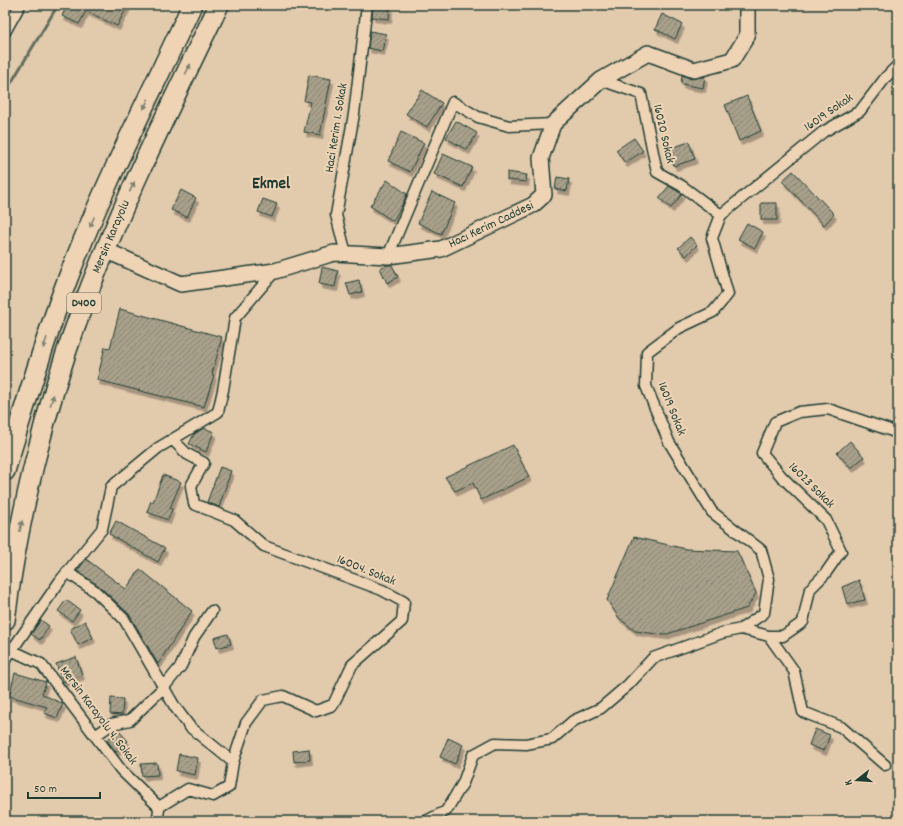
<svg xmlns="http://www.w3.org/2000/svg" width="903" height="826" font-family="Dekko,sans-serif">
	<style>
		.lines { fill: none; stroke-linecap: round; stroke-linejoin: round }
		.stream { stroke: #636e5d; stroke-width: 3 }
		.building { fill: url(#building-hatch); stroke: #1f3d34; filter: url(#shadow) }
		.street-casing { stroke: #1f3d34; stroke-width: 13 }
		.secondary-casing { stroke: #1f3d34; stroke-width: 18 }
		.highway-casing { stroke: #1f3d34; stroke-width: 22 }
		.street { stroke: #eed3b5; stroke-width: 10 }
		.secondary { stroke: #eed3b5; stroke-width: 15 }
		.highway { stroke: #eed3b5; stroke-width: 19 }
		.oneway { fill: #7c806e }
		.labels { text-anchor: middle; dominant-baseline: central; stroke-width: 4; stroke-linejoin: round; paint-order: stroke }
		.shield { fill: #eed3b5; stroke: #5d6a5b; stroke-width: 1 }
		.shield-label { font-size: 12px; font-weight: bold; fill: #1f3d34 }
		.street-label { font-size: 13px; fill: #1f3d34; stroke: #eed3b5 }
		.district-label { font-size: 17px; font-weight: bold; fill: #1f3d34; stroke: #eed3b5 }
	</style>
	<defs>
		<pattern id="building-hatch" width="6" height="6" patternUnits="userSpaceOnUse"><rect width="6" height="6" fill="#a8a08a"/><path d="M-1 1l2-2M0 6l6-6M5 7l2-2" fill="none" stroke="#888472"/></pattern>
		<filter id="shadow"><feDropShadow dx="2.5" dy="4.5" stdDeviation="0" flood-color="#0004"/></filter>
	</defs>
	<rect width="100%" height="100%" fill="#e2caad"/>
	<filter id="ink" filterUnits="userSpaceOnUse"><feTurbulence type="fractalNoise" baseFrequency=".025" numOctaves="2"/><feDisplacementMap in="SourceGraphic" scale="8" xChannelSelector="R" yChannelSelector="G"/><feConvolveMatrix kernelMatrix="1 2 1 2 8 2 1 2 1" color-interpolation-filters="sRGB"/></filter>
	<g filter="url(#ink)">
		<g class="lines">
			<path class="stream" d="M5,93l53,-88"/>
		</g>
		<path class="building" d="M67,5h61l-11,21 -31,-15 -7,13 -17,-8z
			M373,5l17,1 -1,13 -17,-2z
			M662,14l20,10 -7,15 -20,-10z
			M370,31l16,3 -4,17 -14,-3z
			M309,75l22,4 -11,56 -16,-3 7,-30 -7,-1z
			M682,75l9,4 14,-3 -2,12 -22,-4z
			M422,90l20,13 -15,24 -21,-13z
			M747,96l14,35 -22,10 -14,-36z
			M456,121l21,12 -10,17 -21,-12z
			M401,132l23,11 -14,29 -22,-11z
			M634,138l9,13 -18,12 -9,-13z
			M689,142l6,17 -21,7 -6,-17z
			M443,154l29,13 -9,20 -29,-13z
			M793,171l41,43 -10,11 -42,-44z
			M507,172l20,3 -1,7 -19,-2z
			M557,177l12,2 -2,12 -12,-2z
			M387,180l20,14 -6,13 -8,14 -23,-15z
			M669,186l13,8 -11,14 -12,-10z
			M181,190l15,8 -9,19 -16,-7z
			M432,192l23,11 -14,31 -23,-11z
			M263,199l14,5 -5,13 -14,-5z
			M761,203h16v17h-16z
			M747,223l16,9 -8,16 -17,-9z
			M690,237l7,8 -11,11 -8,-8z
			M387,265h5l6,12 -11,6 -7,-15z
			M322,267l16,4 -3,16 -16,-3z
			M359,280l3,12 -12,3 -4,-12z
			M120,309l102,28 -10,37 2,1 -10,32 -107,-27 8,-33 5,1z
			M204,428l10,4 -8,20 -17,-8 5,-10z
			M850,441l14,16 -13,11 -14,-15z
			M513,445l16,32 -48,23 -8,-17 -18,8 -10,-14z
			M220,467l11,4 -12,36 -12,-5z
			M163,475l18,7 -11,26 2,1 -4,11 -21,-8 4,-11 2,1z
			M116,521l49,27 -7,14 -49,-28z
			M634,537l52,12 51,2 19,42 -9,15 -83,27 -29,-4 -16,-13 -12,-18z
			M86,559l40,30 14,-20 52,42 -34,53 -29,-50 -30,-28 -22,-15z
			M859,580l6,20 -18,4 -5,-17z
			M66,600l14,10 -8,11 -14,-10z
			M41,620l8,6 -9,14 -9,-6z
			M85,621l8,17 -15,7 -8,-16z
			M228,634l3,10 -14,4 -3,-10z
			M76,657l6,18 -19,7 -7,-18z
			M15,673l31,9 -4,12 21,10 -6,14 -13,-5 3,-6 -38,-11z
			M111,698l12,1 -1,16 -12,-1z
			M815,729l15,6 -6,16 -15,-6z
			M118,730l10,11 -12,11 -9,-12z
			M448,738l15,7 -8,19 -15,-7z
			M309,749l1,11 -16,2 -1,-11z
			M179,754l19,4 -3,17 -19,-4z
			M157,763l1,12 -16,1 -1,-12z"/>
		<g class="lines">
			<g class="street-casing">
				<path id="street" d="M5,32l15,-27
					M601,80l40,14 16,78 25,14 39,29
					M346,254l-10,-39 18,-101 13,-109
					M388,256l65,-154 25,15 31,9 44,-2
					M67,572l28,19 29,28 51,88 15,20 43,35
					M741,629l28,7h14l20,-14 7,-33 15,-15 16,-23 -15,-31 -44,-43 -20,-24 13,-31 24,-10 29,-3 70,24
					M769,636l25,35 9,41 38,15 44,38
					M11,650l30,14 80,106 38,37
					M5,660l55,-79 42,-52 9,-42 47,-39 60,-36 5,-22 12,-72 40,-47
					M95,736l17,-12 18,-4 34,-33 17,-21 13,-29 18,-26
					M158,821l1,-14 29,-18 25,7 16,-9 4,-25 13,-39 17,-23 20,-4 33,15 17,-6 19,-40 50,-44 2,-19 -22,-12 -118,-44 -30,-26 -40,-16 -3,-18 13,-23 -17,-9 -14,-14
					M426,821l20,-10 17,-28 10,-28 22,-12 31,1 26,-5 21,-18 28,-13 27,-23 25,-27 69,-25 19,-4 23,-16 5,-34 -8,-29 -49,-38 -43,-70 -23,-56 1,-34 32,-24 34,-16 15,-18 -16,-56 9,-23 102,-83 37,-21 26,-34 12,-12"/>
			</g>
			<g class="secondary-casing">
				<g id="secondary">
					<path id="s1" d="M105,250l76,34 94,-13 59,-18 54,3 53,-7 92,-44 11,-10 -3,-37 12,-34 48,-44 47,-27 46,17 38,-10 15,-24v-31"/>
				</g>
			</g>
			<g class="highway-casing">
				<g id="highway">
					<path d="M5,471c19,-62 37,-124 60,-185 36,-96 84,-188 127,-281"/>
					<path id="s2" d="M5,620c13,-101 40,-214 76,-309 40,-105 89,-205 138,-306"/>
				</g>
			</g>
			<use href="#street" class="street"/>
			<use href="#secondary" class="secondary"/>
			<use href="#highway" class="highway"/>
		</g>
		<defs><path id="oneway-solid" d="M-6-.8H1V-3.2L6.5 0L1 3.2V.8H-6Z"/></defs>
		<g class="oneway">
			<use href="#oneway-solid" transform="translate(188 69) rotate(-64)"/>
			<use href="#oneway-solid" transform="translate(146 104) rotate(115)"/>
			<use href="#oneway-solid" transform="translate(132 187) rotate(-65)"/>
			<use href="#oneway-solid" transform="translate(92 222) rotate(112)"/>
			<use href="#oneway-solid" transform="translate(45 343) rotate(109)"/>
			<use href="#oneway-solid" transform="translate(52 400) rotate(-73)"/>
			<use href="#oneway-solid" transform="translate(21 526) rotate(-78)"/>
		</g>
	</g>
	<g class="labels">
		<rect class="shield" x="67" y="293" width="34" height="20" rx="3"/>
		<g class="shield-label">
			<text x="84" y="303">D400</text>
		</g>
		<g class="street-label">
			<text transform="translate(829 113) rotate(-35)">16019 Sokak</text>
			<text transform="translate(337 128) rotate(-81)">Haci Kerim 1. Sokak</text>
			<text transform="translate(663 134) rotate(77)">16020 Sokak</text>
			<text stroke="none"><textPath href="#s1" startOffset="403">Hacı Kerim Caddesi</textPath></text>
			<text stroke="none"><textPath href="#s2" startOffset="399">Mersin Karayolu</textPath></text>
			<text transform="translate(671 409) rotate(68)">16019 Sokak</text>
			<text transform="translate(811 486) rotate(45)">16023 Sokak</text>
			<text transform="translate(366 571) rotate(22)">16004. Sokak</text>
			<text transform="translate(98 716) rotate(53)">Mersin Karayolu 4. Sokak</text>
		</g>
		<g class="district-label">
			<text x="271" y="185">Ekmel</text>
		</g>
	</g>
	<rect width="903" height="826" fill="none" stroke="#eed3b5" stroke-width="20"/>
	<rect x="10" y="10" width="883" height="806" fill="none" stroke="#1f3d34" stroke-width="1.5" filter="url(#ink)"/>
	<g transform="translate(857 780) rotate(253)" stroke="#eed3b5" stroke-width="3" paint-order="stroke">
	<path d="M0-3L7 15L0 10L-7 15Z" fill="#1f3d34"/>
	<text y="-6" font-size="11" font-weight="bold" text-anchor="middle" fill="#1f3d34">K</text>
	</g>
	<path d="M28 792v6h72v-6" fill="none" stroke="#1f3d34" stroke-width="2"/>
	<text x="34" y="792" font-size="12" fill="#1f3d34" stroke="#eed3b5" stroke-width="3" paint-order="stroke">50 m</text>
</svg>
